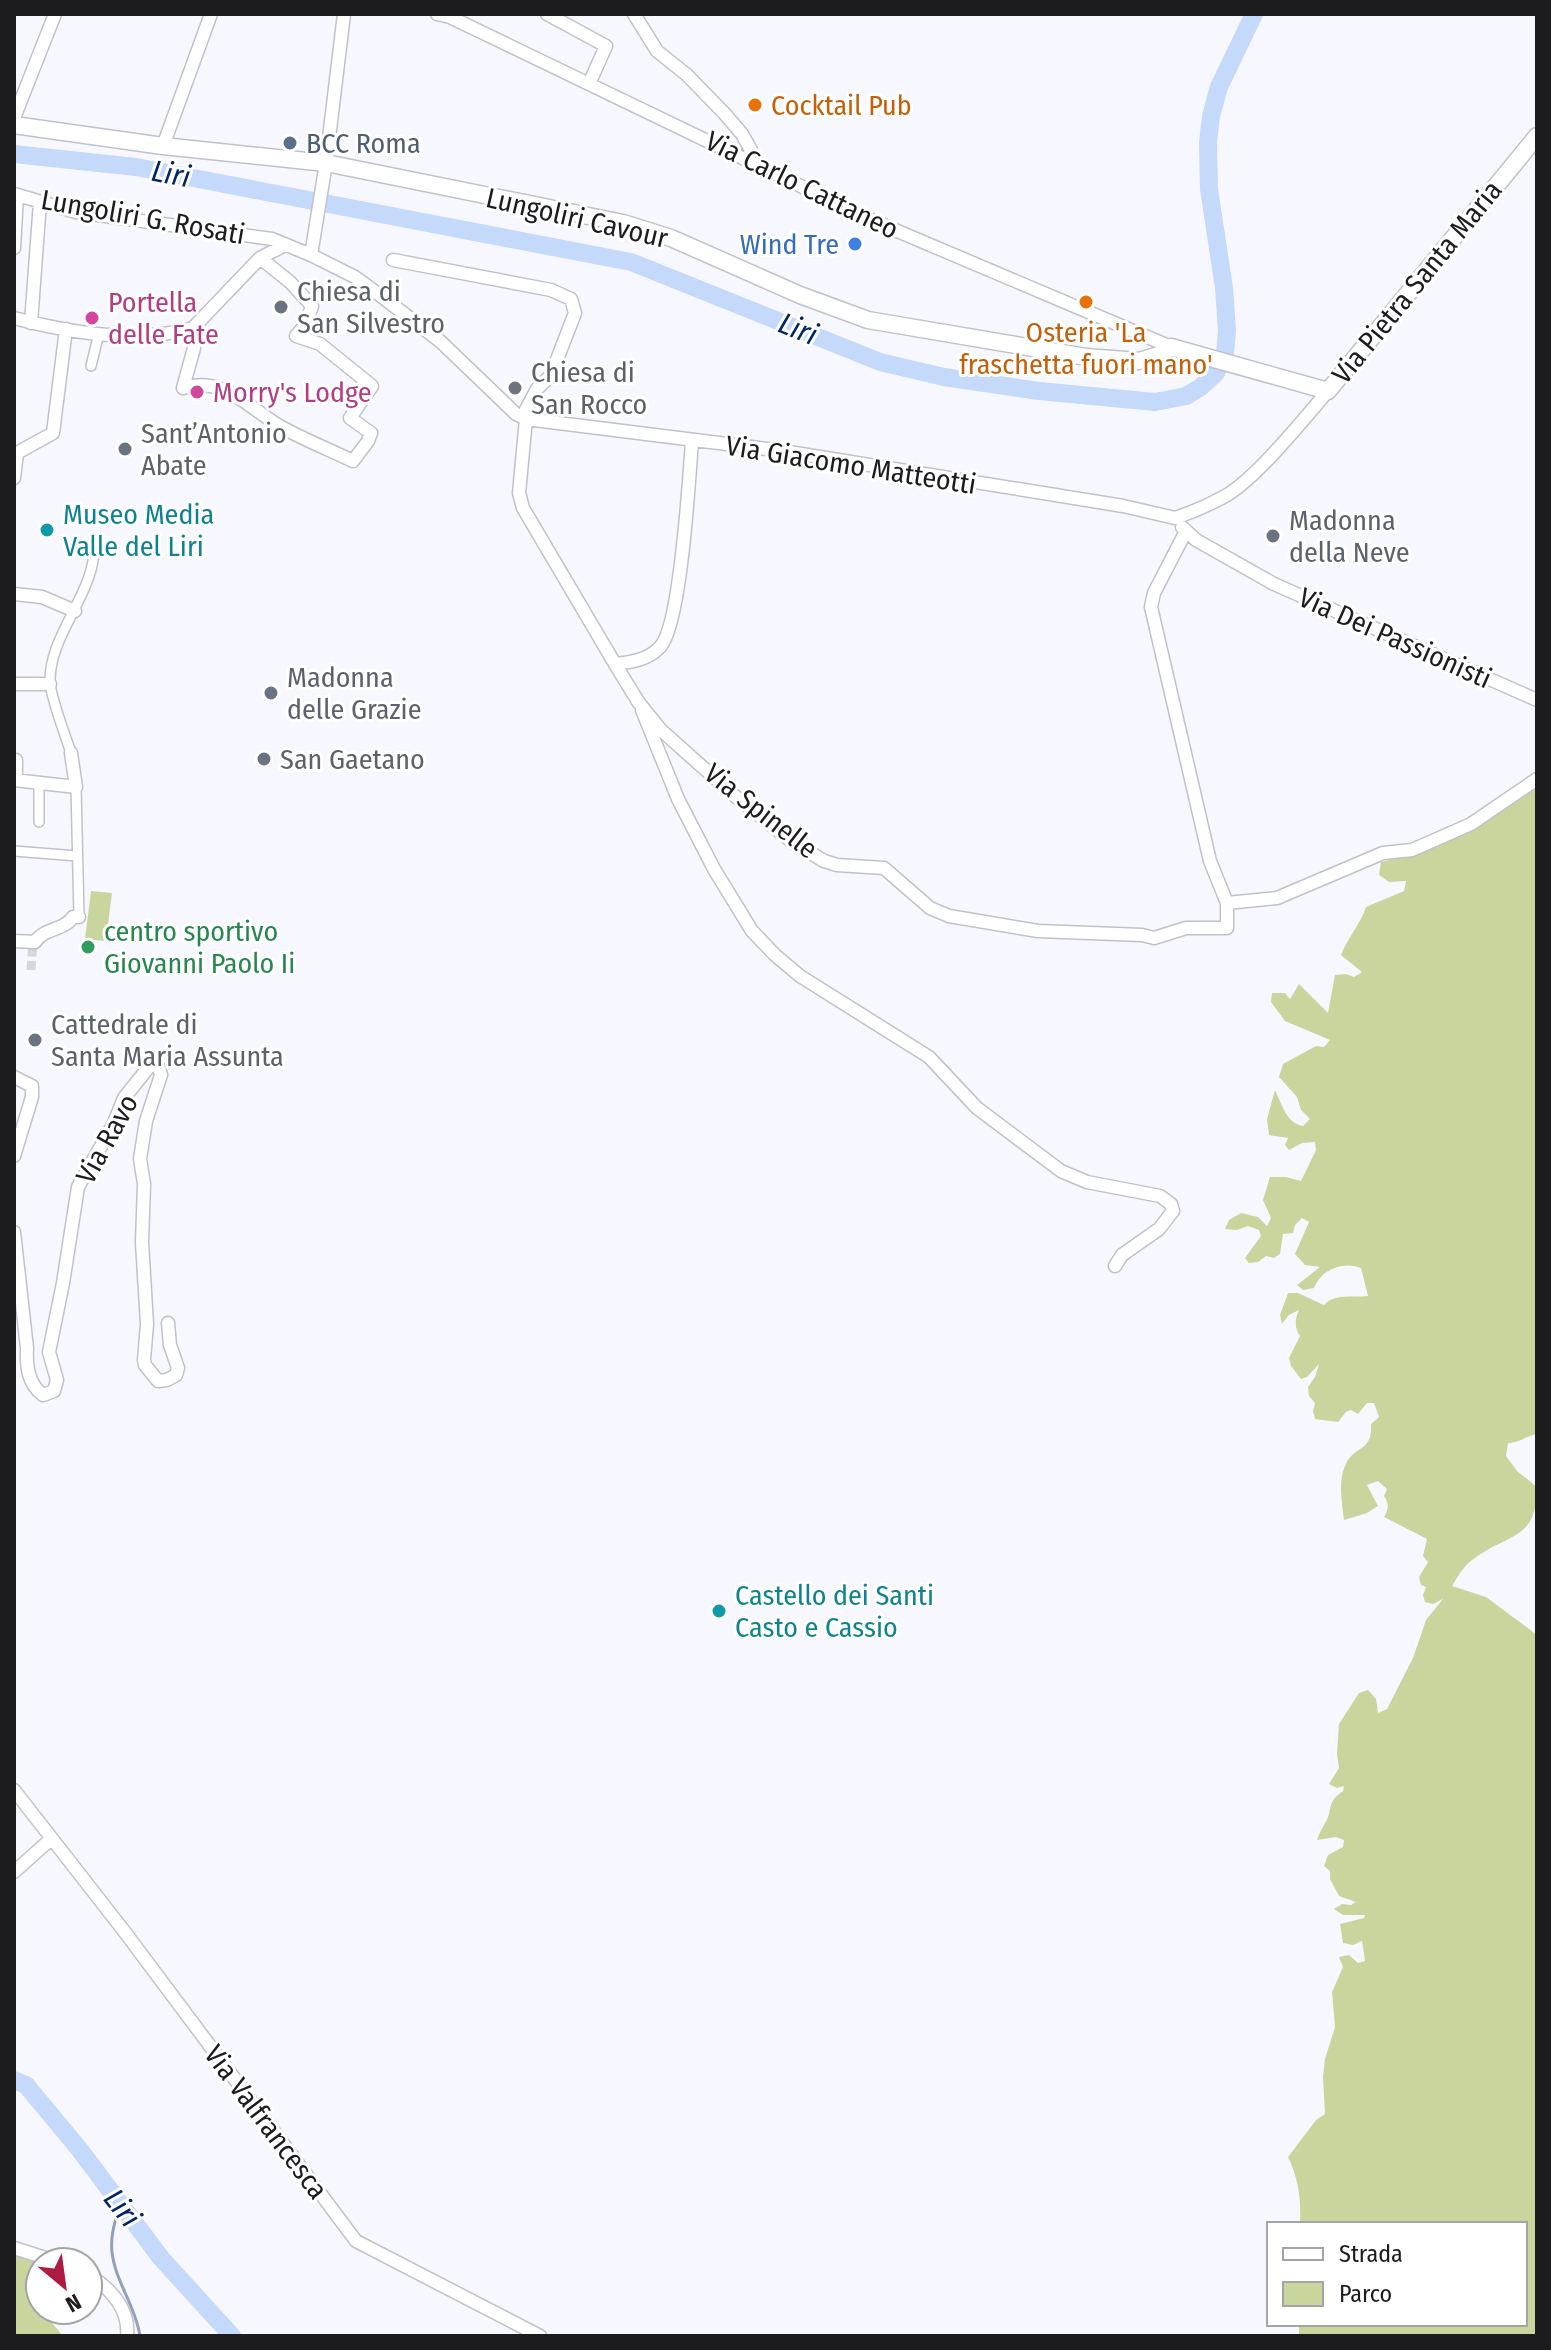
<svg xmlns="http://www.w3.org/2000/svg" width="1551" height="2350" font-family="'Fira Sans Condensed',sans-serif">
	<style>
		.green { fill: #c8d69e }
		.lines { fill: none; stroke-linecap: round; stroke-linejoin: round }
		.stream { stroke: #92a0b8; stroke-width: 3 }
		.river { stroke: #c5d9fa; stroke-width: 18 }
		.pedestrian-tunnel { stroke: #d6d7dd; stroke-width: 9; stroke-dasharray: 9 4.5; stroke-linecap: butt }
		.pedestrian-casing { stroke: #c1c1ca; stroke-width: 12 }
		.minor-casing { stroke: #c1c1ca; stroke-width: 15 }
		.tertiary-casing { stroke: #c1c1ca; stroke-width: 19 }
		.pedestrian { stroke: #fff; stroke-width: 9 }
		.minor { stroke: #fff; stroke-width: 12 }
		.tertiary { stroke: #fff; stroke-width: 16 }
		.food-dot { fill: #e8710a; stroke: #fff; stroke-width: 3 }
		.service-dot { fill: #5c6f8a; stroke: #fff; stroke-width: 3 }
		.shop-dot { fill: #3f7fe0; stroke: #fff; stroke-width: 3 }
		.worship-dot { fill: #6b7280; stroke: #fff; stroke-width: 3 }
		.hotel-dot { fill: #d1479c; stroke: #fff; stroke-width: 3 }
		.culture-dot { fill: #0f9aa8; stroke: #fff; stroke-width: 3 }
		.leisure-dot { fill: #2e9e5b; stroke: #fff; stroke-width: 3 }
		.labels { text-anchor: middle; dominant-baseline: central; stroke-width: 6; stroke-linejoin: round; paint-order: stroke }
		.food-label { font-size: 28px; fill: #c56008; stroke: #fff; text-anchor: start }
		.service-label { font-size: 28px; fill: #4e5e75; stroke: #fff; text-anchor: start }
		.street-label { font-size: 28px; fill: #1c1c1f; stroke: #fff }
		.shop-label { font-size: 28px; fill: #366cbe; stroke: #fff; text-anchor: end }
		.worship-label { font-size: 28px; fill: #5b616d; stroke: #fff; text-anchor: start }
		.hotel-label { font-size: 28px; fill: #b23c85; stroke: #fff; text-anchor: start }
		.culture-label { font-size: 28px; fill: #0d838f; stroke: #fff; text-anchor: start }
		.leisure-label { font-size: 28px; fill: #27864d; stroke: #fff; text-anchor: start }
		.water-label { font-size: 30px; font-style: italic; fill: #002567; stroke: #fff }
	</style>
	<rect width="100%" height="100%" fill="#f7f8ff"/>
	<path class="green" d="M1537,786v648c-11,2 -18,9 -29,9l-2,13 11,15 20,16c0,55 -29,45 -66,74 -8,6 -14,17 -19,25l34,11 51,38v701h-238v-12h226v-100h-225c1,-25 -1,-44 -12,-67l28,-37 9,-6 -2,-37 2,-18 10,-32 -3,-35 11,-25 -4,-10 10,-2 9,8 7,-2 -3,-20 -9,4 -10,-2 -3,-19 24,-6 1,-3h-22l-9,-6 8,-5 9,1 5,-3 -17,-6 -9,-17v-8l-6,-5 4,-11 15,-8 1,-7 -8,-3 -19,3c3,-10 10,-18 12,-26 3,-13 3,-15 14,-23l1,-5 -7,2 -8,-4 10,-16 -2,-14 2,-30 20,-31 9,-3 8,9 2,14 9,-4 26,-51 13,-38 17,-21 -10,5 -8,-2 -2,-7 3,-8 -5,-2 -2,-8 9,-15 -5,-6 4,-17 -43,-22c5,-9 5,-13 0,-21l3,-7 -9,-8 -11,4 11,21 -11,7 -23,7c-2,-17 -6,-38 1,-54 8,-21 28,-13 26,-42l8,-7 -5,-14h-7l-9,11 -7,-4 -5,2 -8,10 -23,-3 -2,-8 2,-8 -6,-7 -1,-9 7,-10 4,-13 -12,13 -6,2 -10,-13 -2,-8 11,-22c-6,-8 -5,-18 -1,-26l-10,5 -7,9 -2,-9 8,-22h10l26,12c11,-12 29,-7 44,-9l-7,-28c-19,-7 -39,1 -47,20l-11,2 -6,-5 23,-18 -15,-2 -10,-11 14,-32 -7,-4 -7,7 -2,8 -10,1 -3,20 -6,4 -8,-2 -8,6 -9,1 -4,-5 16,-22 -2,-6 -11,-4 -11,4 -12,-1 4,-9 12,-7 17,4 9,9 4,-8 -8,-18 7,-23h16l15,4 15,-31 -1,-8 -13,1 -13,7 -4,-5 3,-7 -19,-3 -2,-16 8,-29c7,14 11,33 28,36l7,-7 -9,-9 -4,-13 -18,-20 4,-13 33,-18 8,1 6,-7 -45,-19 -14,-19 1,-9h13l5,6 9,-15 29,29 7,-38 11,-1 8,3 8,-5 -21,-17c7,-18 19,-30 25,-48l38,-16 2,-10 -17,1 -10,-7 2,-13 25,-6z
		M91,891l21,2 -6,48 -21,-2z
		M14,2252l26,10v38l-4,4 27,32h-49z"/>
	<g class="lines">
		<path class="stream" d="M120,2202c-4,17 -10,33 -8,50 3,29 24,55 28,84"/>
		<path class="river" d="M14,154l122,13 495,95 249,100 64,15 95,14 116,11 31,-6 15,-9 15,-14 9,-20 2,-22 -3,-43 -15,-99 -1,-47 3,-26 8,-29 35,-73
			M14,2080l12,5 54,65 81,108 71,78"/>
		<path class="pedestrian-tunnel" d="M31,970l2,-28"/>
		<g class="pedestrian-casing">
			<path id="pedestrian" d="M91,366l8,-33
				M71,753c-6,-19 -20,-54 -21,-71 -1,-50 48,-90 44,-141
				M76,787l3,130
				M39,822v-39
				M14,851l63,5"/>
		</g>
		<g class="minor-casing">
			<path id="minor" d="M437,14l13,3 419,202 302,128
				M547,14l59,32 -17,38
				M634,14l23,37 30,24 37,38 18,21 9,16 -3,9
				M14,118l41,-104
				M163,146l48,-132
				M14,194l62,18 196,27 39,16 44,22 26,19 60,46 75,72 10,5 257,32 340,55 52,12
				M14,248l3,-53
				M311,255l15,-92 18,-149
				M393,260l158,30 20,9 4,14 -24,62 -14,14 -15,28
				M14,318c56,15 123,26 179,10l67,-70 25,-13
				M31,323l9,-121
				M193,328l1,20 -11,40c40,-12 64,18 95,37 24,14 50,24 75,36l15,-20 3,-8 -21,-15 22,-32 -52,-42 -24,-8 10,-12 6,-18 -22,-24 -30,-24
				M526,419l-7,74 4,15 92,156 24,39 22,27 75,67 55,44 33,20 13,4 47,3 46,40 19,8 89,15 104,4 12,3 32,-10h41v-25
				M14,478l3,-25 36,-20 13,-104
				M1175,518c18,-6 36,-14 52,-23 32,-20 75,-74 101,-104
				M1182,527l14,13 78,44 263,116
				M1186,531l-32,62 -3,14 59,254 17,42 50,-5 106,-45 29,-3 59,-26 66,-45
				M14,594l28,3 33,14
				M615,664c17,-2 33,-4 45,-17 21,-22 29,-168 32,-206
				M14,684h36
				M642,710l36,89 36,70 38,62 23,24 25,21 129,81 48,51 84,63 26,11 73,14 11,8 2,7 -14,18 -37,26 -7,11
				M14,780l62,7 -5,-34
				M16,780v-20
				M14,941l21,1c10,-15 29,-11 38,-25h6
				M14,1077l18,9v11l-18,59
				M14,1232l13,116c-1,18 1,36 16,47l11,-4 3,-11 -8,-28 14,-69 15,-96 35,-62 11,-27 28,-35 7,5 2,7 -15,46 -6,38 4,25 -2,58 5,82 -3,36 1,5 13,16 9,-1 9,-5 2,-7 -8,-23 -2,-22
				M14,1790l110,141 232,310 184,95
				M14,1872l37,-33
				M14,2248l44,14
				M88,2275c22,12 42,35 39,61"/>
		</g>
		<g class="tertiary-casing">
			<path id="tertiary" d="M14,125l149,21 163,17 297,60 48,15 129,57 68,25 218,37 53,4 20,-6 12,-8 157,44 209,-255"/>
		</g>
		<use href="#pedestrian" class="pedestrian"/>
		<use href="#minor" class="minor"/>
		<use href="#tertiary" class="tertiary"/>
	</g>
	<g class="food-dot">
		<circle cx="755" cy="105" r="8"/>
		<circle cx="1086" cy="302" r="8"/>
	</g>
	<circle class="service-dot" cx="290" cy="143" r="8"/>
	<circle class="shop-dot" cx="855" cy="244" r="8"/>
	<g class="worship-dot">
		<circle cx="281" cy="307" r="8"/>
		<circle cx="515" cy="388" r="8"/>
		<circle cx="125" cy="449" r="8"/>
		<circle cx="1273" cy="536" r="8"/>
		<circle cx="271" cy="693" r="8"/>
		<circle cx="264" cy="759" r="8"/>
		<circle cx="35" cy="1040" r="8"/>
	</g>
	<g class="hotel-dot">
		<circle cx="92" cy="318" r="8"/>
		<circle cx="197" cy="392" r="8"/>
	</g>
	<g class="culture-dot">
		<circle cx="47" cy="530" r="8"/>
		<circle cx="719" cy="1611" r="8"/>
	</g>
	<circle class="leisure-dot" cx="88" cy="947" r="8"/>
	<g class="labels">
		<g class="food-label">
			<text x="771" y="105">Cocktail Pub</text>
			<text x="1086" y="332" text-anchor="middle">Osteria 'La<tspan x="1086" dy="32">fraschetta fuori mano'</tspan></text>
		</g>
		<g class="service-label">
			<text x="306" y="143">BCC Roma</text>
		</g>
		<g class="street-label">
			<text transform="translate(802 185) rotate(26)">Via Carlo Cattaneo</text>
			<text transform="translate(143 217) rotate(10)">Lungoliri G. Rosati</text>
			<text transform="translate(577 218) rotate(13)">Lungoliri Cavour</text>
			<text transform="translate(1417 282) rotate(-51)">Via Pietra Santa Maria</text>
			<text transform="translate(851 465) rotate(9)">Via Giacomo Matteotti</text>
			<text transform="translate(1395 638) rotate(24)">Via Dei Passionisti</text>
			<text transform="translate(761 811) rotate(38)">Via Spinelle</text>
			<text transform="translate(107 1139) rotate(-61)">Via Ravo</text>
			<text transform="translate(266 2122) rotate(53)">Via Valfrancesca</text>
		</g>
		<g class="shop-label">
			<text x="839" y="244">Wind Tre</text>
		</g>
		<g class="worship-label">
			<text x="297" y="291">Chiesa di<tspan x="297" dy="32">San Silvestro</tspan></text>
			<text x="531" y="372">Chiesa di<tspan x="531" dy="32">San Rocco</tspan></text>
			<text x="141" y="433">Sant’Antonio<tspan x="141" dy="32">Abate</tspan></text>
			<text x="1289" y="520">Madonna<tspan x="1289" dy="32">della Neve</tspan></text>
			<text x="287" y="677">Madonna<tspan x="287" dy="32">delle Grazie</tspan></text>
			<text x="280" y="759">San Gaetano</text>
			<text x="51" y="1024">Cattedrale di<tspan x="51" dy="32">Santa Maria Assunta</tspan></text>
		</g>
		<g class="hotel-label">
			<text x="108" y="302">Portella<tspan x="108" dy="32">delle Fate</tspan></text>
			<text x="213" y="392">Morry's Lodge</text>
		</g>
		<g class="culture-label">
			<text x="63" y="514">Museo Media<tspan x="63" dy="32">Valle del Liri</tspan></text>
			<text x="735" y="1595">Castello dei Santi<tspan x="735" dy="32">Casto e Cassio</tspan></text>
		</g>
		<g class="leisure-label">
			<text x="104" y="931">centro sportivo<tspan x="104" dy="32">Giovanni Paolo Ii</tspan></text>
		</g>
		<g class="water-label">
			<text transform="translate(171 174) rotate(11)">Liri</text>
			<text transform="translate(798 329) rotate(22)">Liri</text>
			<text transform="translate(122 2208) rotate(52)">Liri</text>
		</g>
	</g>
	<rect width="1551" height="2350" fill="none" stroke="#1c1c1f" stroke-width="32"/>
	<rect x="1267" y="2222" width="260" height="104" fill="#ffffff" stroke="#a4a4a5" stroke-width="2"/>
	<rect x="1283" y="2248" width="40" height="12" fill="#ffffff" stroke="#a4a4a5" stroke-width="2"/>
	<text x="1339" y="2262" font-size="24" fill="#1c1c1f">Strada</text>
	<rect x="1283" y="2282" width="40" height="24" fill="#c8d69e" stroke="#a4a4a5" stroke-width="2"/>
	<text x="1339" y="2302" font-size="24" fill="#1c1c1f">Parco</text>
	<g transform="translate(64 2286) rotate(151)"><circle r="38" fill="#ffffff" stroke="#a4a4a5" stroke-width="2"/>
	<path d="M0-6L14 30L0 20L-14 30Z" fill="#ae1b41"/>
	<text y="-12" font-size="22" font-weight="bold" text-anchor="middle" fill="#1c1c1f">N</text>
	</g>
</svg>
